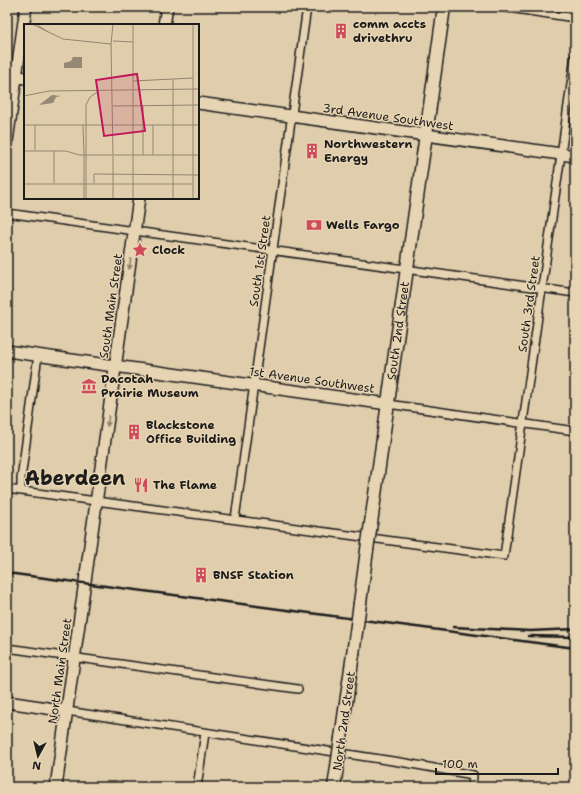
<svg xmlns="http://www.w3.org/2000/svg" width="582" height="794" font-family="'Shantell Sans',sans-serif">
	<style>
		.lines { fill: none; stroke-linecap: round; stroke-linejoin: round }
		.street-casing { stroke: #1c1c1c; stroke-width: 10 }
		.secondary-casing { stroke: #1c1c1c; stroke-width: 14 }
		.primary-casing { stroke: #1c1c1c; stroke-width: 15 }
		.street { stroke: #e7d4b2; stroke-width: 7 }
		.secondary { stroke: #e7d4b2; stroke-width: 11 }
		.primary { stroke: #e7d4b2; stroke-width: 12 }
		.rail { stroke: #1c1c1c; stroke-width: 2.5 }
		.primary-bridge-casing { stroke: #1c1c1c; stroke-width: 15; stroke-linecap: butt }
		.primary-bridge { stroke: #e7d4b2; stroke-width: 12 }
		.oneway { fill: #8c816e }
		.labels { text-anchor: middle; dominant-baseline: central; stroke-width: 3; stroke-linejoin: round; paint-order: stroke }
		.poi-label { font-size: 12px; font-weight: bold; fill: #1c1c1c; stroke: #e7d4b2; text-anchor: start }
		.street-label { font-size: 12px; fill: #1c1c1c; stroke: #e7d4b2 }
		.town-label { font-size: 20px; font-weight: bold; fill: #1c1c1c; stroke: #e7d4b2 }
		.inset-road { fill: none; stroke: #918672; stroke-width: 1 }
		.view { fill: #c2185b; fill-opacity: 0.15; stroke: #c2185b; stroke-width: 2 }
		.inset-edge { fill: none; stroke: #1c1c1c; stroke-width: 2 }
	</style>
	<rect width="100%" height="100%" fill="#dfcdac"/>
	<filter id="ink" filterUnits="userSpaceOnUse"><feTurbulence type="fractalNoise" baseFrequency=".025" numOctaves="2"/><feDisplacementMap in="SourceGraphic" scale="8" xChannelSelector="R" yChannelSelector="G"/><feConvolveMatrix kernelMatrix="1 2 1 2 8 2 1 2 1" color-interpolation-filters="sRGB"/></filter>
	<g filter="url(#ink)">
		<g class="lines">
			<g class="street-casing">
				<path id="street" d="M501,7l74,11
					M7,213l568,80
					M388,404l187,27
					M7,489l497,67 71,-500
					M21,491v-12l17,-124
					M235,519l72,-512
					M7,648l291,41
					M67,711l339,52 67,12 -1,12
					M197,787l8,-54"/>
			</g>
			<g class="secondary-casing">
				<path id="secondary" d="M164,25l3,-18
					M7,75l18,3
					M198,103l377,53
					M7,141l19,-134
					M7,351l381,53
					M7,702l60,9
					M56,787l83,-589"/>
			</g>
			<g class="primary-casing">
				<g id="primary">
					<path id="s1" d="M371,523l73,-516"/>
					<path d="M360,603l7,-53"/>
					<path d="M341,738l12,-84"/>
					<path d="M334,787l3,-20"/>
				</g>
			</g>
			<use href="#street" class="street"/>
			<use href="#secondary" class="secondary"/>
			<use href="#primary" class="primary"/>
			<path class="rail" d="M7,573l568,75
				M453,627l77,4 45,-2
				M528,636l47,1"/>
			<g class="primary-bridge-casing">
				<path id="primary-bridge" d="M367,550l4,-27
					M353,654l7,-51
					M337,767l4,-29"/>
			</g>
			<use href="#primary-bridge" class="primary-bridge"/>
		</g>
		<defs><path id="oneway-solid" d="M-6-.8H1V-3.2L6.5 0L1 3.2V.8H-6Z"/></defs>
		<g class="oneway">
			<use href="#oneway-solid" transform="translate(130 264) rotate(98)"/>
			<use href="#oneway-solid" transform="translate(108 421) rotate(98)"/>
		</g>
	</g>
	<defs>
		<g id="building-bare" transform="scale(1.2)"><path d="M-4-6H4V6H1V3H-1V6H-4ZM-2.5-4.3h1.7v1.8h-1.7ZM.8-4.3h1.7v1.8H.8ZM-2.5-1h1.7V.8h-1.7ZM.8-1h1.7V.8H.8Z" fill="#d1495b" stroke="#e7d4b2" stroke-width="2.5" paint-order="stroke"/></g>
		<g id="bank-bare" transform="scale(1.2)"><path d="M-6-4H6V4H-6ZM0-2.3a2.3 2.3 0 1 0 0 4.6a2.3 2.3 0 1 0 0-4.6Z" fill="#d1495b" stroke="#e7d4b2" stroke-width="2.5" paint-order="stroke"/></g>
		<g id="sight-bare" transform="scale(1.2)"><path d="M0-6L1.8-2.2L6-1.7L2.9 1.2L3.7 5.4L0 3.3L-3.7 5.4L-2.9 1.2L-6-1.7L-1.8-2.2Z" fill="#d1495b" stroke="#e7d4b2" stroke-width="2.5" paint-order="stroke"/></g>
		<g id="museum-bare" transform="scale(1.2)"><path d="M0-6L6-3V-2H-6V-3ZM-5-1h2V3h-2ZM-1-1h2V3h-2ZM3-1h2V3H3ZM-6 4H6V6H-6Z" fill="#d1495b" stroke="#e7d4b2" stroke-width="2.5" paint-order="stroke"/></g>
		<g id="restaurant-bare" transform="scale(1.2)"><path d="M-5-6h1v4h1v-4h1v4h1v-4h1v5L-1.5 .5V6h-2V.5L-5-1ZM5-6V6H3V1.5H1.5Q1.5-4 5-6Z" fill="#d1495b" stroke="#e7d4b2" stroke-width="2.5" paint-order="stroke"/></g>
	</defs>
	<g fill-rule="evenodd">
		<use href="#building-bare" x="341" y="31"/>
		<use href="#building-bare" x="312" y="151"/>
		<use href="#bank-bare" x="314" y="225"/>
		<use href="#sight-bare" x="140" y="250"/>
		<use href="#museum-bare" x="89" y="386"/>
		<use href="#building-bare" x="134" y="432"/>
		<use href="#restaurant-bare" x="141" y="485"/>
		<use href="#building-bare" x="201" y="575"/>
	</g>
	<g class="labels">
		<g class="poi-label">
			<text x="353" y="24">comm accts<tspan x="353" dy="14">drivethru</tspan></text>
			<text x="324" y="144">Northwestern<tspan x="324" dy="14">Energy</tspan></text>
			<text x="326" y="225">Wells Fargo</text>
			<text x="152" y="250">Clock</text>
			<text x="101" y="379">Dacotah<tspan x="101" dy="14">Prairie Museum</tspan></text>
			<text x="146" y="425">Blackstone<tspan x="146" dy="14">Office Building</tspan></text>
			<text x="153" y="485">The Flame</text>
			<text x="213" y="575">BNSF Station</text>
		</g>
		<g class="street-label">
			<text transform="translate(388 117) rotate(8)">3rd Avenue Southwest</text>
			<text transform="translate(260 261) rotate(-82)">South 1st Street</text>
			<text transform="translate(529 304) rotate(-82)">South 3rd Street</text>
			<text transform="translate(111 306) rotate(-82)">South Main Street</text>
			<text stroke="none"><textPath href="#s1" startOffset="194">South 2nd Street</textPath></text>
			<text transform="translate(312 380) rotate(8)">1st Avenue Southwest</text>
			<text transform="translate(60 671) rotate(-82)">North Main Street</text>
			<text transform="translate(344 721) rotate(-82)">North 2nd Street</text>
		</g>
		<g class="town-label">
			<text x="75" y="478">Aberdeen</text>
		</g>
	</g>
	<g transform="translate(24 24)">
		<rect width="175" height="175" fill="#dfcdac"/>
		<path d="M49,33h9v11h-18v-5l7,-2zM28,71l9,1 -5,1 -3,6 -14,2z" fill="#958975"/>
		<path class="inset-road" d="M8,0l31,15 48,5M12,0l12,8M89,17l20,1M87,20l2,111M87,20l2,-20M109,57l60,-3M0,72l25,-5 150,-2M89,82l86,-1M0,101h175M11,101v25M59,101l1,30M0,127h42l13,4h120M30,127v32M119,131v-49M129,131v-30M70,159v-9l105,1M0,160h169M60,175v-44M62,175v-94l4,-8 9,-6M89,175v-43M109,175v-175M149,175v-120M169,175v-175"/>
		<path class="view" d="M113,50l8,57 -41,5 -8,-56z"/>
		<rect width="175" height="175" class="inset-edge"/>
	</g>
	<rect width="582" height="794" fill="none" stroke="#e7d4b2" stroke-width="24"/>
	<rect x="12" y="12" width="558" height="770" fill="none" stroke="#1c1c1c" stroke-width="1.5" filter="url(#ink)"/>
	<g transform="translate(38 756) rotate(188)" stroke="#e7d4b2" stroke-width="3" paint-order="stroke">
	<path d="M0-3L7 15L0 10L-7 15Z" fill="#1c1c1c"/>
	<text y="-6" font-size="11" font-weight="bold" text-anchor="middle" fill="#1c1c1c">N</text>
	</g>
	<path d="M436 768v6h122v-6" fill="none" stroke="#1c1c1c" stroke-width="2"/>
	<text x="442" y="768" font-size="12" fill="#1c1c1c" stroke="#e7d4b2" stroke-width="3" paint-order="stroke">100 m</text>
</svg>
